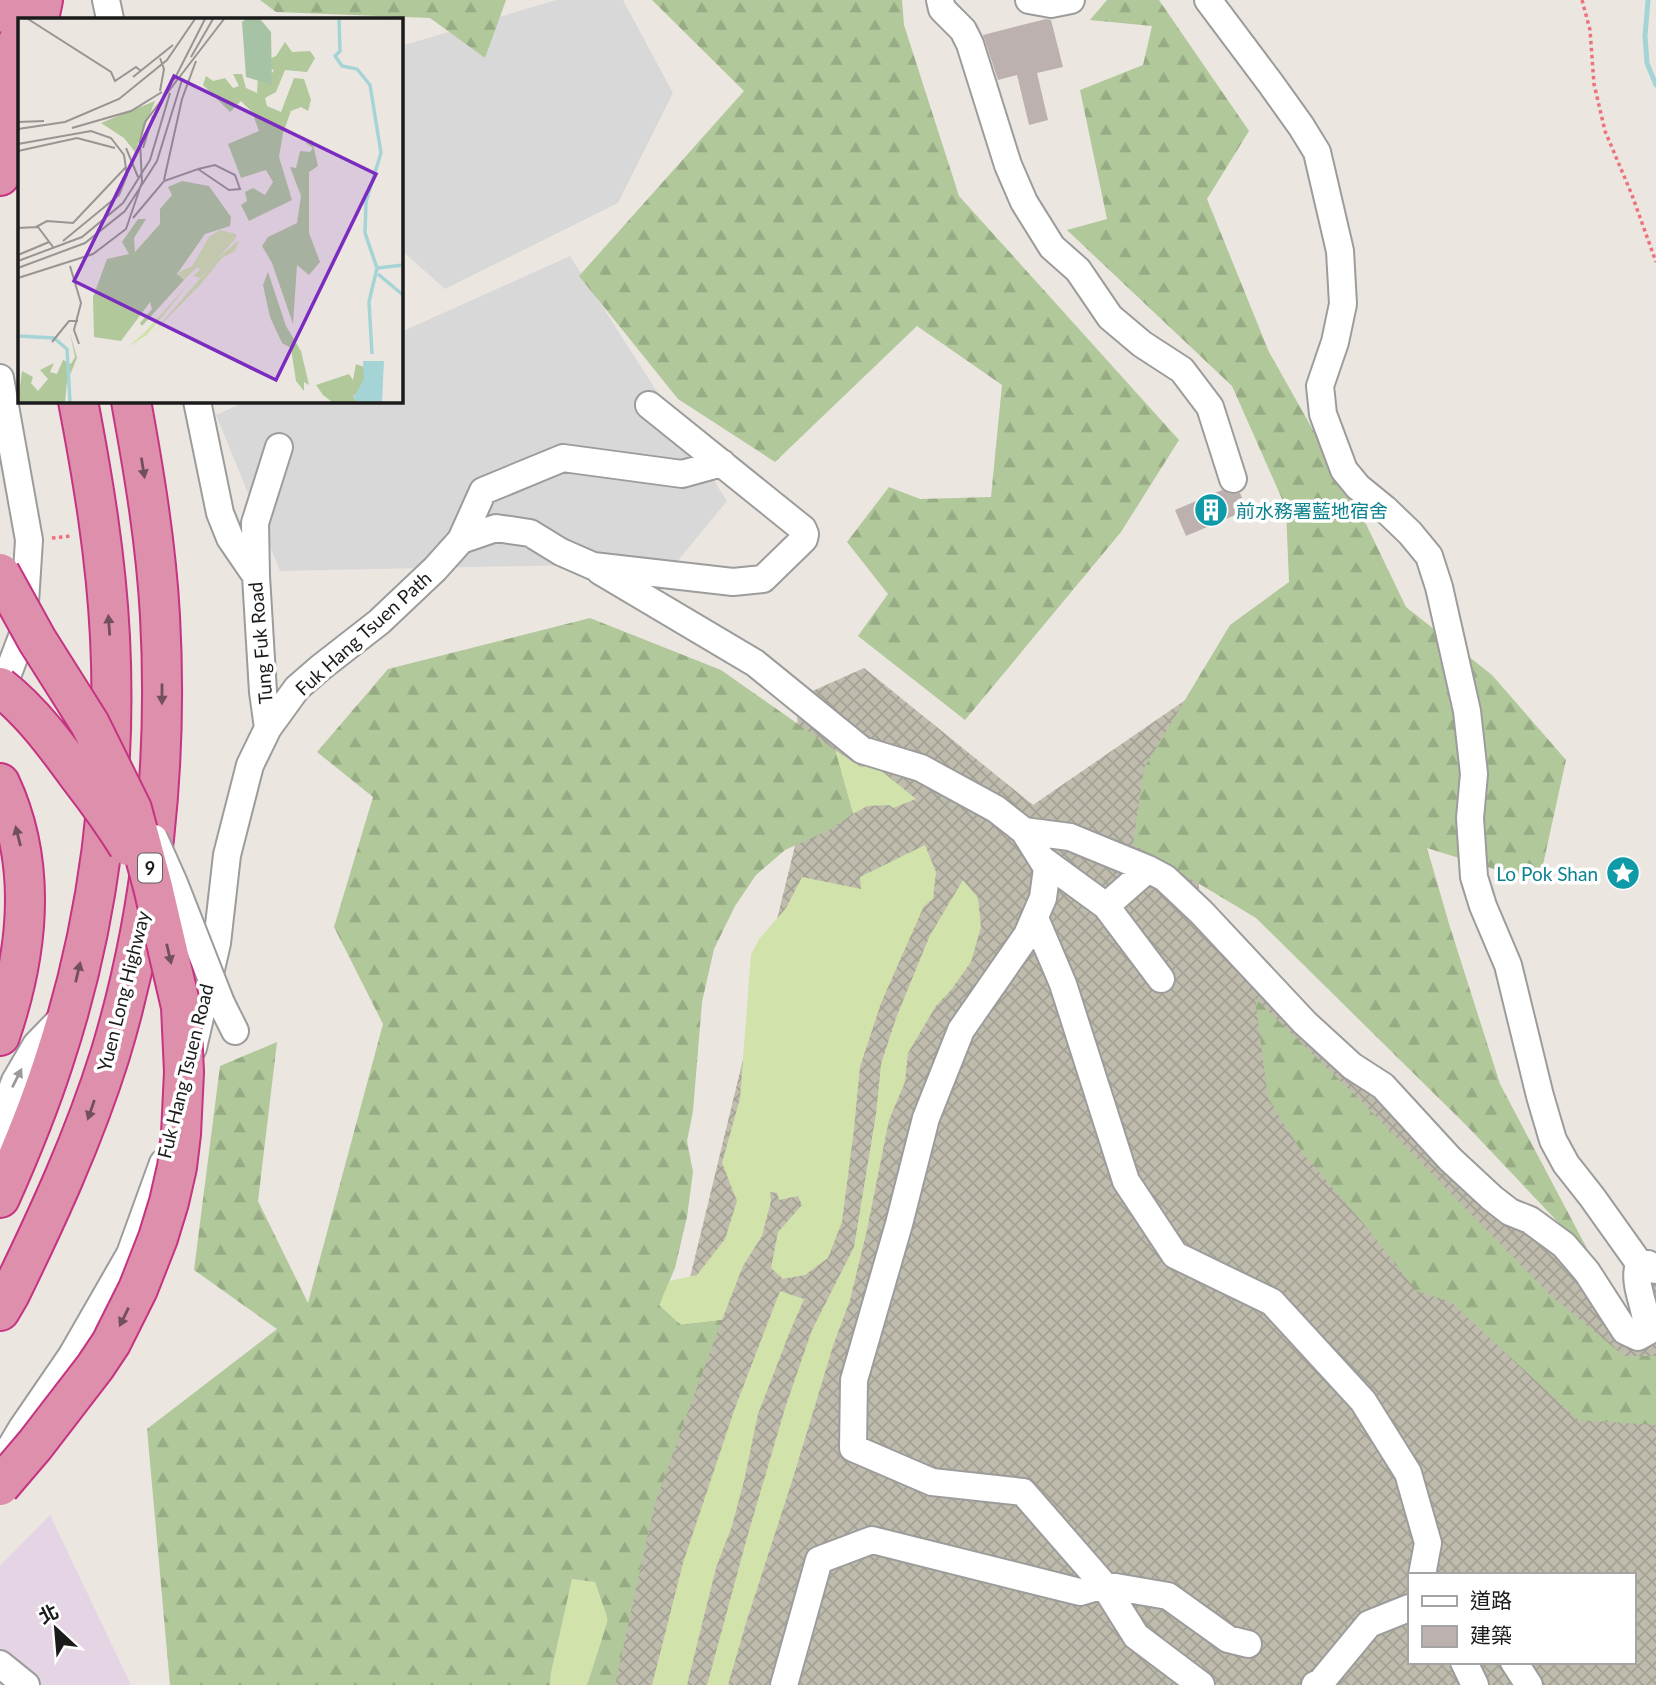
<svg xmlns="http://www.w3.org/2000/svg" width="1656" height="1685" font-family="Lato,'Noto Sans TC',sans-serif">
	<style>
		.residential { fill: #d9d8d8 }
		.industrial { fill: #e4d4e4 }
		.construction { fill: url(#construction-cross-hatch); fill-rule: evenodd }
		.grass { fill: #d1e2ab }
		.forest { fill: url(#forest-firs) }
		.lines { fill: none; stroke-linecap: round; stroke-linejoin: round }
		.stream { stroke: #a5d4d6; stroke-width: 5 }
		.building { fill: #bcb1af }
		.minor-casing { stroke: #9c9c9c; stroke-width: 30 }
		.highway-casing { stroke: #c53381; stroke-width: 42 }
		.path { stroke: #ec727c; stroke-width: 3.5; stroke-dasharray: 3.5 3.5; stroke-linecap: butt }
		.minor { stroke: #fff; stroke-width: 26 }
		.highway { stroke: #dd8fac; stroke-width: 38 }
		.minor-bridge-casing { stroke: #9c9c9c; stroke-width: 30; stroke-linecap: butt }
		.highway-bridge-casing { stroke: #c53381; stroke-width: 42; stroke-linecap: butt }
		.minor-bridge { stroke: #fff; stroke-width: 26 }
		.highway-bridge { stroke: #dd8fac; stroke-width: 38 }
		.oneway { fill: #724f5c }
		.oneway2 { fill: #989898 }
		.labels { text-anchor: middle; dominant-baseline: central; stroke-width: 7; stroke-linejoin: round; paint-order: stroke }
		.shield { fill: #fff; stroke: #5f5f5f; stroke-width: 2 }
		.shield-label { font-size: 18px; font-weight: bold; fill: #1b1b1b }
		.culture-label { font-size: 19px; fill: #0d838f; stroke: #fff; text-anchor: start }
		.street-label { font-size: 19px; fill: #1b1b1b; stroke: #fff }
		.inset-river { fill: none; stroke: #a5d4d6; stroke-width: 3.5 }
		.inset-road { fill: none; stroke: #989592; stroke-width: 2 }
		.view { fill: #7b2cbf; fill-opacity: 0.15; stroke: #7b2cbf; stroke-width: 3.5 }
		.inset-edge { fill: none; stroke: #1b1b1b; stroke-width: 3.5 }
	</style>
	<defs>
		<pattern id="construction-cross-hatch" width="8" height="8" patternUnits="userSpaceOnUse" patternTransform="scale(1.75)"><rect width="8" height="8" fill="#bfbcae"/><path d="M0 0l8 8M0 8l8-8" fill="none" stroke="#a4a195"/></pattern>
		<pattern id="forest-firs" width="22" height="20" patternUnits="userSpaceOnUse" patternTransform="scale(1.75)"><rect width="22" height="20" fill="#b0c89a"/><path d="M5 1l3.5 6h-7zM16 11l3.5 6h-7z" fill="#97ab84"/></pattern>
	</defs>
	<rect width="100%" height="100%" fill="#ece6e1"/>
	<path class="residential" d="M556,0h67l50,93 -55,110 -173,86 -44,-39v-204z
		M570,256l157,245 -51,62 -396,8 -64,-156 31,-14h154v-69z"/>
	<path class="industrial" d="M50,1515l81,170h-131v-119z"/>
	<path class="construction" d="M864,668l169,137 164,-113 2,206 88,98 350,328 19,-67v428h-1065l208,-856 -2,-131zM1409,1575h224v87h-224z"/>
	<path class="grass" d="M835,750l26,17 12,-3 43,35 -23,9 -4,-3 -22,1 -14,8z
		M925,845l11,27 -3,27 -9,7 -43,97 -21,64 -6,62 -12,93 -14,36 -23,17 -22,4 -12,-11 7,-36 24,-27 -4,-9 -19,4 -2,-7 -7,-1 1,9 -9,35 -19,30 -21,54 -41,5 -23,-20 11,-24 28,-6 28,-36 12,-38 -15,-38 18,-65 11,-144 9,-16 26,-30 16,-31 59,12 -1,-12z
		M963,880l15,18 3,29 -10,35 -20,28 -15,16 -28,47 -3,29 -16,38 -22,110 -17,70 -17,46 -39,129 -48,148 -18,62h-21l41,-151 38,-129 26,-75 42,-83 22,-133 5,-50 15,-46 34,-83z
		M780,1291l24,8 -15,35 -31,80 -14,67 -12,45 -16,42 -29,117h-35l31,-122 52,-155z
		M572,1579l23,3 13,38 -21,65h-37l1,-12z"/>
	<path class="forest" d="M260,0h246l-21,58 -55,-40 -154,-6z
		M652,0h250l2,25 55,171 220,244 -58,92 -156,188 -107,-84 30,-42 -41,-52 42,-55 31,12 71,-2 11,-112 -85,-59 -142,136 -97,-63 -99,-123 165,-185z
		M1107,0h52l90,131 -42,68 62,153 97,172 40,83 86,68 74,85 -27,123 -112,-35 23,79 50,157 92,174 -125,-132 -211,-208 -123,-74 11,-76 86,-143 59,-43 -3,-74 -54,-122 -165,-156 40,-11 -27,-129 63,-25 9,-39 -62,-6z
		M590,618l131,52 114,80 18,64 -24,16 -44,20 -29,25 -21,31 -21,43 -12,53 -9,109 -6,30 6,31 -6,45 -12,51 -16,37 22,20 41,-5 -40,108 -28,79 -39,178h-28l21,-65 -13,-38 -23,-3 -21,94 -1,12h-380l-23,-256 130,-100 -83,-59 26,-204 57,-24 -19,159 50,102 75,-279 -49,-97 39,-130 -56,-45 71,-83z
		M1255,998l101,98 193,198 75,62h32v69l-78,-5 -127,-118 -35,-11 -48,-62 -67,-78 -33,-53z"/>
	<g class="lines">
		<path class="stream" d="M1648,0l-3,36 2,27 9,22"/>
	</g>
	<path class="building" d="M1046,19l5,1 12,47 -26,6 11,47 -19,5 -12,-50 -19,5 -15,-45z
		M1222,490l8,4 10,-1 7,17 -61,26 -11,-26z"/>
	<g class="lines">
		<g class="minor-casing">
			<path id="minor" d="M106,0l4,19
				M940,0l2,9 21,21 7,14 38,121 16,37 28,45 26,23 32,47 32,27 40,26 28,37 23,72
				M1029,0l22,4 20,-4
				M1208,0l63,84 30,42 16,26 23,99 3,53 -8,38 -15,44 3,28 21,56 14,17 27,22 25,24 19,23 10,31 28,124 7,63 -4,44 4,59 9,29 25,59 32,131 13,44 13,24 26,33 47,66
				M0,378l29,162 -6,94 -23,61
				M197,401l23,112 10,25 26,38
				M461,540l22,-49 80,-33 119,16 40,-11
				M600,571l155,92 107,87 59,18 75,41 28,22 46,6 78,32 17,9 37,35 103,110 47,43 31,20 67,73 42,39 18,14 20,8 34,25 23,27 38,59 13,6 9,-5c1,-23 -15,-46 -8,-69l9,1 8,6
				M268,728l-5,-36 -7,-116 -1,-53 24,-76
				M1024,831l23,37 -4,30 -16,37 -66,95 -35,88 -27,106 -45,156 -1,68 79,34 91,10 81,93 32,51 65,49
				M1043,860l63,46 55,73
				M1106,906l42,-37
				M1035,918l28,66 63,197 49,74 97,47 91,99 45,72 20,70 -6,32
				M221,1003l14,28
				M193,1048l24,-105 10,-88 23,-90 18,-37 29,-40 23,-20 59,-46 56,-53 26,-29 35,-12 34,5 31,19 32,14 140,16 30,-3 41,-40 1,-5 -2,-5 -154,-124
				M14,1166l-12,-33 3,-25 10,-27 21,-36 27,-28
				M0,1465l22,-37 50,-73 58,-101 33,-91
				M1464,1662l11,23
				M1514,1662l15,23
				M0,1664l26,21
				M784,1685l35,-125 53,-20 208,52 24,-7 64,11 60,43 20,5
				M1315,1685l6,-3 48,-58 40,-16"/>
		</g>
		<g class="highway-casing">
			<path id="highway" d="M12,0l7,63
				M39,19l4,-19
				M0,176l19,-71
				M0,783c38,81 28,171 0,253
				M0,1198c20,-45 39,-91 54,-138 45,-136 63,-281 56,-423 -4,-80 -17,-158 -32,-236
				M0,1311l10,-17c38,-78 74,-156 100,-239 43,-141 58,-292 50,-439 -4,-72 -16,-144 -29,-215"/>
		</g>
		<path class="path" d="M1582,0l8,30 4,54 11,47 27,64 24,67
			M52,538l20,-2"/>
		<use href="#minor" class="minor"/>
		<use href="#highway" class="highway"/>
		<g class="minor-bridge-casing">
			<path id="minor-bridge" d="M154,838l20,45 47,120"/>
		</g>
		<g class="highway-bridge-casing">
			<path id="highway-bridge" d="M0,85l19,-46
				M0,573l37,67 53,84 42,85 21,78 28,120 3,65 -3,62 -4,33 -8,35 -11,36 -20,51 -27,54 -16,24 -60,78 -35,41
				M0,687c32,25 56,58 80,91 17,22 33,44 48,68"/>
		</g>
		<use href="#minor-bridge" class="minor-bridge"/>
		<use href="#highway-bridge" class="highway-bridge"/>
	</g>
	<defs><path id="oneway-solid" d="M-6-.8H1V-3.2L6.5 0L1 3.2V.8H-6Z" transform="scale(1.75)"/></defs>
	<g class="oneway">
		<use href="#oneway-solid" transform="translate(143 468) rotate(81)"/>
		<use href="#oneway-solid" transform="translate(109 625) rotate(-94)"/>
		<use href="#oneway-solid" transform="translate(162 694) rotate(90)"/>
		<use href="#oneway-solid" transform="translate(18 836) rotate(-104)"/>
		<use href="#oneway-solid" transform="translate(169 954) rotate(77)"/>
		<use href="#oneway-solid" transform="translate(78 972) rotate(-77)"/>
		<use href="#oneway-solid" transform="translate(91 1110) rotate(109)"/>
		<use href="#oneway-solid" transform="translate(124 1317) rotate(116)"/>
	</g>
	<use class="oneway2" href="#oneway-solid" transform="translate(17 1078) rotate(-63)"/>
	<defs>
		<g id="building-disc" transform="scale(1.75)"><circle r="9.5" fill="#0f9aa8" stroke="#fff"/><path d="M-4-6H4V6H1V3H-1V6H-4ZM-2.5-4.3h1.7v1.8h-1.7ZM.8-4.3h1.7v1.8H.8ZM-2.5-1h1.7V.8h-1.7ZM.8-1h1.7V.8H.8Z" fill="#fff"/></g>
		<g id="sight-disc" transform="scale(1.75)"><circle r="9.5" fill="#0f9aa8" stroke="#fff"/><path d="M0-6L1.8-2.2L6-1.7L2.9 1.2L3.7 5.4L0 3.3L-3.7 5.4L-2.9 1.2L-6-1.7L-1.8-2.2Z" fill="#fff"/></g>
	</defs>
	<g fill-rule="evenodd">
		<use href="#building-disc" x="1211" y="510"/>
		<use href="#sight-disc" x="1623" y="873"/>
	</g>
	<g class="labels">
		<rect class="shield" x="138" y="853.5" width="24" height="29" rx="5"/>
		<g class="shield-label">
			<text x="150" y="868">9</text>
		</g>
		<g class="culture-label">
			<text x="1236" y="510">前水務署藍地宿舍</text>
			<text x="1598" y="873" text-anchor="end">Lo Pok Shan</text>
		</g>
		<g class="street-label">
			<text transform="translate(363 633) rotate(-42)">Fuk Hang Tsuen Path</text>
			<text transform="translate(260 643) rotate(-95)">Tung Fuk Road</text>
			<text transform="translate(123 991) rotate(-76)">Yuen Long Highway</text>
			<text transform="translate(185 1071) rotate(-76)">Fuk Hang Tsuen Road</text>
		</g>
	</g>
	<g transform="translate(18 18)">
		<rect width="385" height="385" fill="#ece6e1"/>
		<path d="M202,212l16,4v4l-36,40 -7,-2 7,-6 -3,-3 -13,13 -6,-2 1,-6 13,-6 17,-29zM221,222l-4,11 -13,7 -22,27 -50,51 68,-78zM174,262l-45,55 -19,12 16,-14z" fill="#d1e2ab"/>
		<path d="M267,24l7,10 18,-1 5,7 -8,14 -22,-2 -9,22 -11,6 2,8 14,6 13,-34 10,1 7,21 -3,11 -7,-4 -10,4 -8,22 -4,24 13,43 -43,21 -8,-16 6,-4 -2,-9 8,-4 12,7 8,-13 -7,-12 -25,8 -13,-34 31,-13 -7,-19 -11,-11 -11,11 -27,-27 3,-9 7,5 12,-3 8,10 6,-2 -6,-12h9l4,14 11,5 1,-17 11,2 5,-8 -19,-5 21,-9zM137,83l-20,51 -11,-14 -23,-15zM294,122l6,26 -9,6v61l11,29 -11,13 -12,-10 -4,59 -21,-61 -10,-17 6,-9 29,-14 4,-27 -11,-29 6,1 4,-17 10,1 3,-4 -7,-5zM164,163l27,5 22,31 -1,9 -25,8 -28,40 7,6 -42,46 -2,-3 12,-14 -2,-7 -29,39 -27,-4 -1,-40 14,-38 22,-5 -7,-12 16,-23h8l-12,19 1,14 25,-28v-15l12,-14 -4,-8zM250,254l18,54 15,25 8,34 -5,-3v9l-8,-10 -5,-33 -9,-5 -12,-26 -7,-32zM52,315l7,25 -10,24 -2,20h-47l4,-31 11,6 -2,6 7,8 10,-12 -8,-9 14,-7 -4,9 7,2 6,-14 8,4 4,-7zM338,346l8,3 1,9 -4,15 -8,5 4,6h-25l-9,-7 -7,-10 33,-11 4,6z" fill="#b0c89a"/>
		<path d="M228,1h14l11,13 1,53 -26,-8 -4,-55z" fill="#a6c3a5"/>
		<path d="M345,343h21l-2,41h-25l-4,-4 11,-19z" fill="#a5d4d6"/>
		<path class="inset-river" d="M321,1l1,32 -5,5 7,10 15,3 13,16 11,68 -15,49 -1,31 12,35 -8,34 3,52M360,250l25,-3M360,256l25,21M0,318l36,2 13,11 3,53"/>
		<path class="inset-road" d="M10,1l83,53 4,9 21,-14 5,4M173,39l22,-38M142,40l4,11 -4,22M115,59l40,-32M156,62l31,-61M0,104l26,-1M54,110l59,-17 31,-19M0,111l47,-7 54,-23 48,-39 28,-41M0,126l73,-13 20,7 13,17 3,20 -8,20 -56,46M108,130l12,29M125,130l10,-32M0,133l59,-13 38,10M146,162l18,-81 14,-38M115,200l31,-37 34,-12 31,21 11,-1 -5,-14 -20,-10 -17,4M18,209l11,-6 26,2 53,-56M0,210l20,-1 15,20M0,237l31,-13M0,243l64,-24 41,-34 27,-43 20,-67M52,248l11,37 -7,27 5,14M0,250l67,-25 40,-32 32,-50 25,-81M0,260l75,-24 33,-25 16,-47 -2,-41 5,-19 79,-103M34,324l17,-21h9"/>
		<path class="view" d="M156,58l202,98 -100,206 -202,-99z"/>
		<rect width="385" height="385" class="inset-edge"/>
	</g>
	<rect x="1408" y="1573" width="228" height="91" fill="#ffffff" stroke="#a4a4a4" stroke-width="2"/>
	<rect x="1422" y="1596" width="35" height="10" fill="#ffffff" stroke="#a4a4a4" stroke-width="2"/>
	<text x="1470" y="1608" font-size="21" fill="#1b1b1b">道路</text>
	<rect x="1422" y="1626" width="35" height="21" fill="#bcb1af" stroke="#a4a4a4" stroke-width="2"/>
	<text x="1470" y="1643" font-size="21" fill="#1b1b1b">建築</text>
	<g transform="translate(56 1629) rotate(334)" stroke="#ffffff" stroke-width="5" paint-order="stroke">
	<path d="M0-5L12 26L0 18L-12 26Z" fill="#1b1b1b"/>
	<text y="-10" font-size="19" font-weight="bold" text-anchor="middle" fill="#1b1b1b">北</text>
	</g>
</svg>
